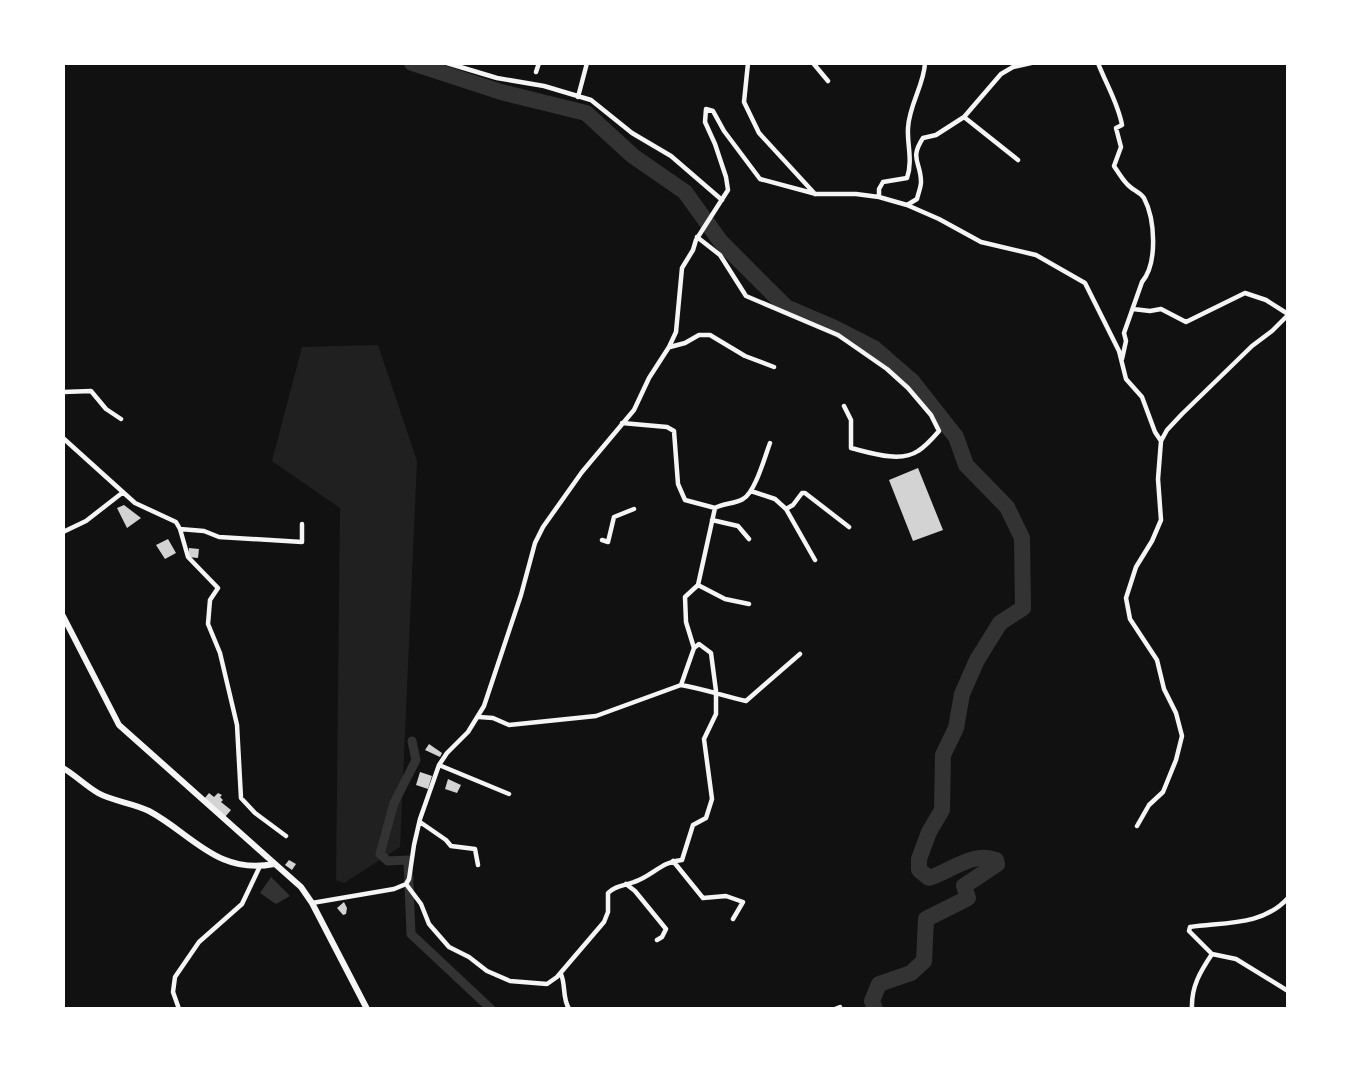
<svg xmlns="http://www.w3.org/2000/svg" width="1351" height="1072" font-family="'Golos Text',sans-serif">
	<style>
		.green { fill: #202020 }
		.water { fill: #333 }
		.lines { fill: none; stroke-linecap: round; stroke-linejoin: round }
		.canal { stroke: #333; stroke-width: 9 }
		.river { stroke: #333; stroke-width: 16 }
		.building { fill: #d3d3d3 }
		.minor { stroke: #f5f5f5; stroke-width: 4.5 }
		.tertiary { stroke: #f5f5f5; stroke-width: 6 }
	</style>
	<rect width="100%" height="100%" fill="#111"/>
	<path class="green" d="M378,345l39,116 -17,386 -56,36 -8,-3 4,-372 -68,-47 30,-114z"/>
	<path class="water" d="M271,877l19,19 -14,8 -16,-11z"/>
	<g class="lines">
		<path class="canal" d="M412,741l4,19 -22,43 -14,51 8,7 20,-1 3,74 80,75"/>
		<path class="river" d="M412,63l89,29 85,21 47,43 52,36 36,50 65,65 49,21 39,20 38,33 44,56 10,28 41,42 15,31 1,70 -23,15 -23,37 -15,34 -6,34 -13,27 -1,55 -13,22 -10,27v11l10,8c22,-7 44,-27 67,-18l1,4 -33,22 4,12 -42,21 -2,42 -13,12 -32,11 -7,17 3,8"/>
	</g>
	<path class="building" d="M918,468l25,62 -30,11 -24,-61z
		M124,505l17,13 -14,10 -10,-20z
		M168,539l8,14 -11,6 -9,-14z
		M189,548l10,1 -1,9 -10,-1z
		M429,744l13,9 -2,4 -15,-7z
		M420,772l12,4 -4,13 -12,-4z
		M448,779l13,6 -4,8 -12,-4z
		M209,793l5,4 4,-4 4,2 -2,2 3,3 -2,2 10,8 -6,7 -21,-18z
		M289,860l7,4 -4,6 -7,-5z
		M344,902l3,6 -1,6 -3,1 -6,-7z"/>
	<g class="lines">
		<path class="minor" d="M447,63l50,15 47,8 47,14 41,33 39,23 51,44
			M748,63l-4,39 15,31 56,61
			M813,63l15,18
			M1098,63c8,21 20,40 24,62l-6,3 5,19 -7,19c4,6 8,13 13,18 5,6 13,8 17,14 11,21 14,65 -2,84l-18,51 2,8 -4,18
			M536,72l3,-9
			M578,97l9,-34
			M964,117l54,43
			M879,197v-8l4,-7 24,-4c6,-17 0,-34 1,-50 1,-23 16,-43 17,-65
			M907,205l32,14 42,23 55,13 49,28 34,68 7,28 16,18 13,35 6,9
			M697,237l23,18 26,41 92,39 49,34 21,19 23,27 8,16c-6,7 -13,15 -21,20 -18,12 -47,2 -67,-3v-28l-7,-14
			M1133,309l17,2 11,-2 25,13 59,-29 21,7 22,14
			M670,347l15,-4 14,-8h11l35,21 29,11
			M63,392l28,-1 15,18 15,10
			M63,438l72,65 41,19 4,7 8,28 30,31 -8,12 -2,24 12,29 17,72 4,73 14,15 31,23
			M751,491l24,8 11,10 29,51
			M715,508c9,-5 20,-4 28,-9 12,-6 22,-43 27,-56
			M786,509l7,-4 9,-12h3l44,34
			M712,520l26,6 11,13
			M180,529l24,2 15,6 83,5v-18
			M63,532l23,-11 36,-28
			M602,540l6,2 6,-25 20,-8
			M698,585l27,14 24,5
			M681,685c23,4 43,11 65,16l54,-47
			M479,717l14,1 16,7 87,-9 85,-31 13,-37 -8,-26 -1,-25 13,-12 17,-77 -30,-8 -7,-16 -4,-53 -7,-4 -45,-4
			M439,765l70,29
			M420,822l26,18 5,6 24,3 3,16
			M1137,826l12,-21 14,-13 13,-32 6,-24 -6,-23 -12,-24 -7,-29 -27,-41 -4,-21 10,-31 16,-26 9,-21 -3,-41 3,-38 6,-11 15,-16 70,-68 20,-15 16,-16
			M673,861l30,37 23,-2 17,6 -10,17
			M406,884l15,20 8,20 20,23 20,10 18,14 23,10 37,3 10,-7 47,-55 4,-10v-19c8,-8 16,-7 26,-11 17,-5 28,-21 48,-22l11,-35 13,-7 6,-19 -8,-60 12,-25v-23l-5,-38 -12,-9 -5,4
			M626,884l9,7 31,38 -4,8 -5,3
			M312,903l82,-14 12,-5 3,-5 5,-34 6,-26 19,-54 8,-12 21,-21 16,-26 37,-111 14,-52 8,-16 39,-55 52,-62 15,-32 20,-31 7,-15 6,-64 11,-18 3,-10 32,-50 -2,-13 -11,-33 -10,-22 1,-13 7,2 11,20 36,48 56,15h40l23,3 28,8 10,-6c1,-5 4,-12 4,-17 0,-20 -12,-23 2,-44l13,-3 28,-18 37,-43 12,-7 18,-4
			M1212,954l24,5 52,32
			M561,974c5,12 1,23 8,35
			M179,1009l-6,-17 2,-15 24,-35 43,-38 18,-38
			M835,1009l5,-2
			M1192,1009c-1,-22 8,-37 20,-55l-23,-23 1,-4c34,-5 73,-1 98,-29"/>
		<path class="tertiary" d="M63,616l56,109 182,162 11,16 55,106
			M63,768c12,7 23,18 35,25 14,8 35,10 51,18 43,23 68,64 125,53"/>
	</g>
	<rect width="1351" height="1072" fill="none" stroke="#ffffff" stroke-width="130"/>
</svg>
